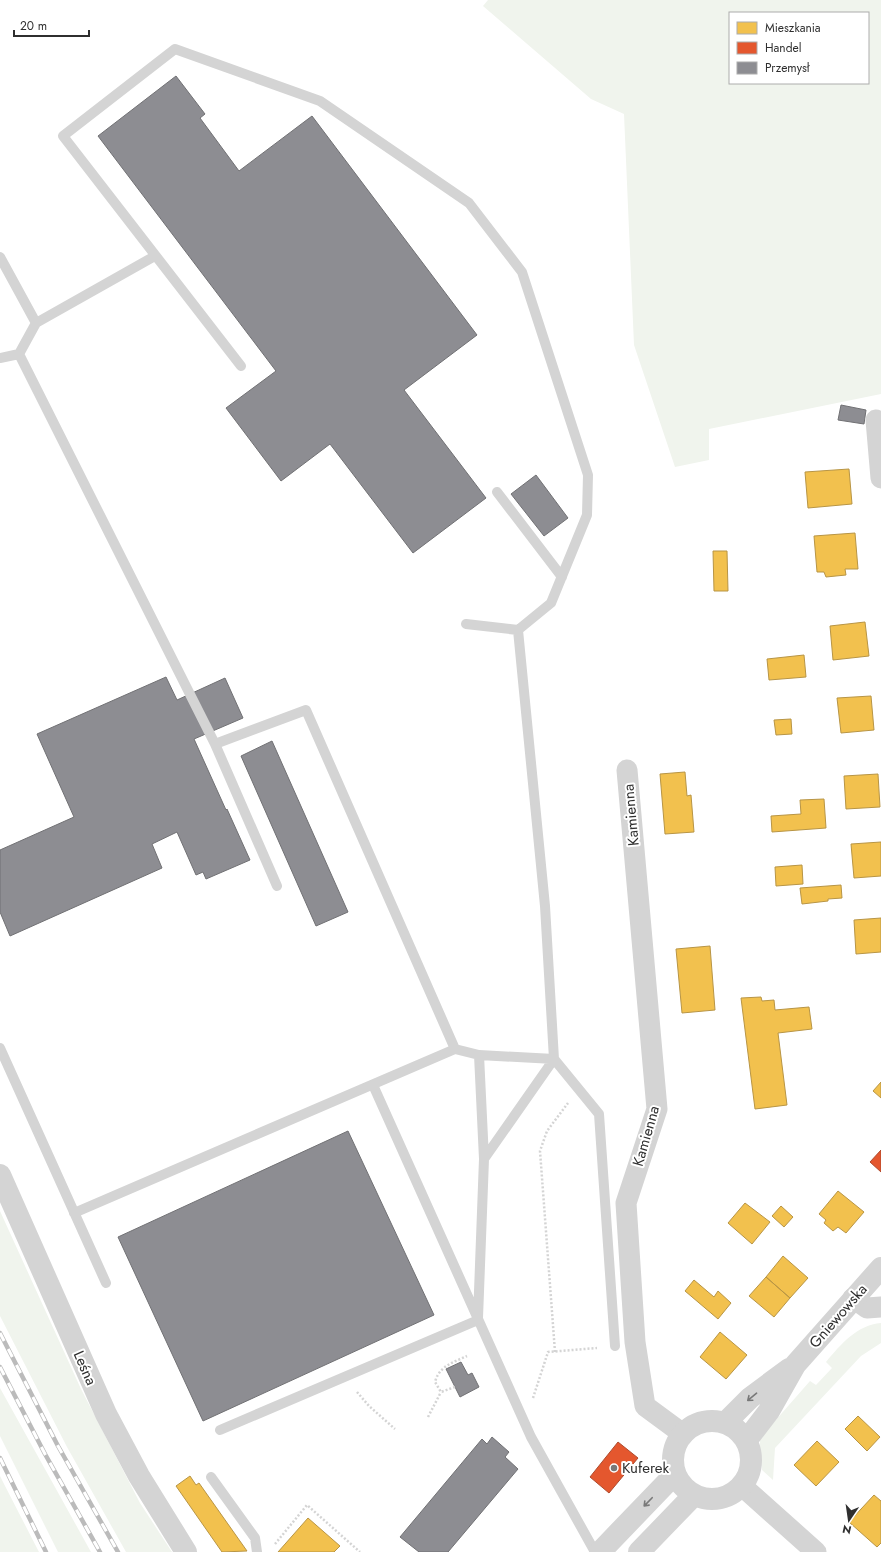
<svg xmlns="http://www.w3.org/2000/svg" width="881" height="1552" font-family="Jost,sans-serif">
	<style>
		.green { fill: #f0f4ed; fill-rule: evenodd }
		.homes { fill: #f2c14e; stroke: #b89545 }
		.shops { fill: #e4572e; stroke: #ae4b2e }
		.industry { fill: #8d8d92; stroke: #717174 }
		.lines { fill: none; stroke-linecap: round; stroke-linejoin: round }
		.path { stroke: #d4d4d4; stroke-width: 2.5; stroke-dasharray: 2 2; stroke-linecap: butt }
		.service { stroke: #d4d4d4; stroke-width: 10 }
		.minor { stroke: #d4d4d4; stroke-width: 21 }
		.tertiary { stroke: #d4d4d4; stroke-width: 22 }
		.rail-casing { stroke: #bbb; stroke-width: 4.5 }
		.rail { stroke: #fff; stroke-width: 3; stroke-dasharray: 9; stroke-linecap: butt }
		.oneway { stroke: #797979 }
		.poi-dot { fill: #787878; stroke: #fff; stroke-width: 1.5 }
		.labels { text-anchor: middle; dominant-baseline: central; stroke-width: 4; stroke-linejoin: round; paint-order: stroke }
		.street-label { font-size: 15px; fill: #2f2f2f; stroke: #fff }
		.poi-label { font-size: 15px; fill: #2f2f2f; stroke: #fff; text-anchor: start }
	</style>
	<rect width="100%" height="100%" fill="#fff"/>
	<path class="green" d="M488,0h393v394l-172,35v31l-34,7 -41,-122 -10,-231 -33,-15 -108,-93zM730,13h138v70h-138z
		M0,1211l81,178 59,114 32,49h-46l-59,-105 -67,-131z
		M881,1323v20l-20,13 -86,92 -2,32 -11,-10 -2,-16v-16l50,-57 6,4 16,-17 -6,-6c15,-18 31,-37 55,-39z
		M0,1388l91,164h-33l-58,-116z
		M0,1476l4,8 35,68h-39z"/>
	<path class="homes" d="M849,469l3,35 -44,4 -3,-36z
		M855,533l3,36h-13l1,6 -20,2 -2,-5h-7l-3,-36z
		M713,551h14l1,40h-14z
		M865,622l4,34 -36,4 -3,-34z
		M804,655l2,22 -37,3 -2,-21z
		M871,696l3,34 -33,3 -4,-35z
		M791,719l1,15 -16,1 -2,-15z
		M685,772l2,24 4,-1 3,37 -29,2 -5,-60z
		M878,774l2,33 -34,2 -2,-33z
		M824,799l2,29 -54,4 -1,-16 30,-2 -1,-14z
		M881,842v34l-27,2 -3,-34z
		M802,865l1,19 -27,2 -1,-19z
		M841,885l1,13 -14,1v2l-26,3 -2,-16z
		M881,918v34l-25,2 -2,-34z
		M710,946l5,64 -33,3 -6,-64z
		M761,997l1,4 12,-1 1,10 34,-3 3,22 -34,4 9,72 -32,4 -14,-111z
		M881,1082v16l-8,-7z
		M838,1191l26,21 -18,21 -8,-6 -5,4 -9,-8 2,-3 -7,-6z
		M745,1203l25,19 -18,22 -24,-21z
		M781,1206l12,11 -9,10 -12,-11z
		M783,1256l25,22 -18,20 -24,-21z
		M766,1277l24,21 -16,19 -25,-21z
		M694,1280l20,17 4,-6 13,12 -13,16 -33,-28z
		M720,1332l27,23 -21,24 -26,-22z
		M858,1416l22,21 -13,14 -22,-22z
		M817,1441l22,21 -23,24 -22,-21z
		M190,1476l6,9 3,-2 48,68 -25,1 -46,-66z
		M874,1495l7,6v42l-4,4 -28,-25z
		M308,1518l32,28 -6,6h-56z"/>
	<path class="shops" d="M881,1150v22l-11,-10z
		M618,1442l20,16 -29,35 -19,-16z"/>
	<path class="industry" d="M176,76l29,38 -5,4 39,53 73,-55 165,219 -73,55 82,108 -73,55 -83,-109 -49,37 -55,-73 50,-37 -178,-235z
		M841,405l25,5 -2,14 -26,-4z
		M536,475l32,43 -24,18 -33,-42z
		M166,677l11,23 48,-22 18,40 -49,21 32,71 1,-1 23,51 -44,19 -3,-7 -7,3 -19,-43 -25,12 10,24 -152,68 -10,-24v-62l74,-33 -37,-83z
		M272,741l76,171 -32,14 -75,-170z
		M348,1131l86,184 -231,106 -85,-184z
		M461,1362l7,13 4,-2 7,14 -19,10 -14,-28z
		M492,1437l17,15 -4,5 13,12 -70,83h-29l-19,-15 82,-98 5,5z"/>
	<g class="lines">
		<path class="path" d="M555,1352l-15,-201 7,-20 21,-28
			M455,1387l-14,5 -6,-10c4,-16 19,-20 32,-26
			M357,1392l12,14 26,23
			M533,1398l15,-46 49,-4
			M428,1417l13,-25
			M275,1544l32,-39 53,47"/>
		<path class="service" d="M0,257l36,66
			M19,354l17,-31 119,-67
			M0,358l19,-4 196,390 62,142
			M241,366l-178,-230 112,-87 145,52 149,102 53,69 66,203 -1,40 -36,88 -33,27
			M497,492l65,85
			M466,624l52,6 27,276 9,153 45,55 16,232
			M215,744l91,-34 149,339
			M0,1048l106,235
			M373,1085l158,352 64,115
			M484,1159l70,-100
			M74,1213l381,-164 24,6 75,4
			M478,1318l6,-159 -5,-104
			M220,1430l258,-110
			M211,1477l44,61 2,14"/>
		<path class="minor" d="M876,420l5,58
			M627,770l30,339 -31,94 9,139 10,64 38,28
			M853,1298l14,10 14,-1
			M742,1486l74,66"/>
		<path class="tertiary" d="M0,1175l106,239 33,62 47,76
			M673 1460a39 39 0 1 1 78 0a39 39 0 1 1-78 0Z
			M725,1423l25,-25 39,-29
			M746,1441l23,-30 26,-46 86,-97
			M600,1552l75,-78
			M639,1552l55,-57"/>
		<g class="rail-casing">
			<path id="rail" d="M0,1333l58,113 60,106
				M0,1367l45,87 55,98
				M0,1458l46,94"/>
		</g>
		<use href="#rail" class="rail"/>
	</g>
	<defs><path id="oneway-shaft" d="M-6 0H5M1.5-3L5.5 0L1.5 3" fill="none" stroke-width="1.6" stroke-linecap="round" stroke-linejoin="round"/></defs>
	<g class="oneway">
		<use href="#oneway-shaft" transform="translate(752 1397) rotate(140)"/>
		<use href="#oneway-shaft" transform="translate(648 1502) rotate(134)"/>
	</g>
	<circle class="poi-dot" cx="614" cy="1468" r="4"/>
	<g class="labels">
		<g class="street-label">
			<text transform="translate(631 815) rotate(-95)">Kamienna</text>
			<text transform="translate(646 1136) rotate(-74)">Kamienna</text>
			<text transform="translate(838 1316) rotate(-49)">Gniewowska</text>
			<text transform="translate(85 1368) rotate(66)">Leśna</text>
		</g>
		<g class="poi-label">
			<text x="622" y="1468">Kuferek</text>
		</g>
	</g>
	<rect x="729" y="12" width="140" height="72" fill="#ffffff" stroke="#acacac"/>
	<rect x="737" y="22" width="20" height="12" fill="#f2c14e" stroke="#acacac"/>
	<text x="765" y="32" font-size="12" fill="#2f2f2f">Mieszkania</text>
	<rect x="737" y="42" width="20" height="12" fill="#e4572e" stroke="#acacac"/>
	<text x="765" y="52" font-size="12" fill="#2f2f2f">Handel</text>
	<rect x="737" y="62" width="20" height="12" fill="#8d8d92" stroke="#acacac"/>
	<text x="765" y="72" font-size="12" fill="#2f2f2f">Przemysł</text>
	<g transform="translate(849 1520) rotate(193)" stroke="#ffffff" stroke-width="3" paint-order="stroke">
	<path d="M0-3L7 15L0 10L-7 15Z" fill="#2f2f2f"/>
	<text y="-6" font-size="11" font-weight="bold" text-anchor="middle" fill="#2f2f2f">N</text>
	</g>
	<path d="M14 30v6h75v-6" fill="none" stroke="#2f2f2f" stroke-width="2"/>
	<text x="20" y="30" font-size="12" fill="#2f2f2f" stroke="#ffffff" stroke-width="3" paint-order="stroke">20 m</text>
</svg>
